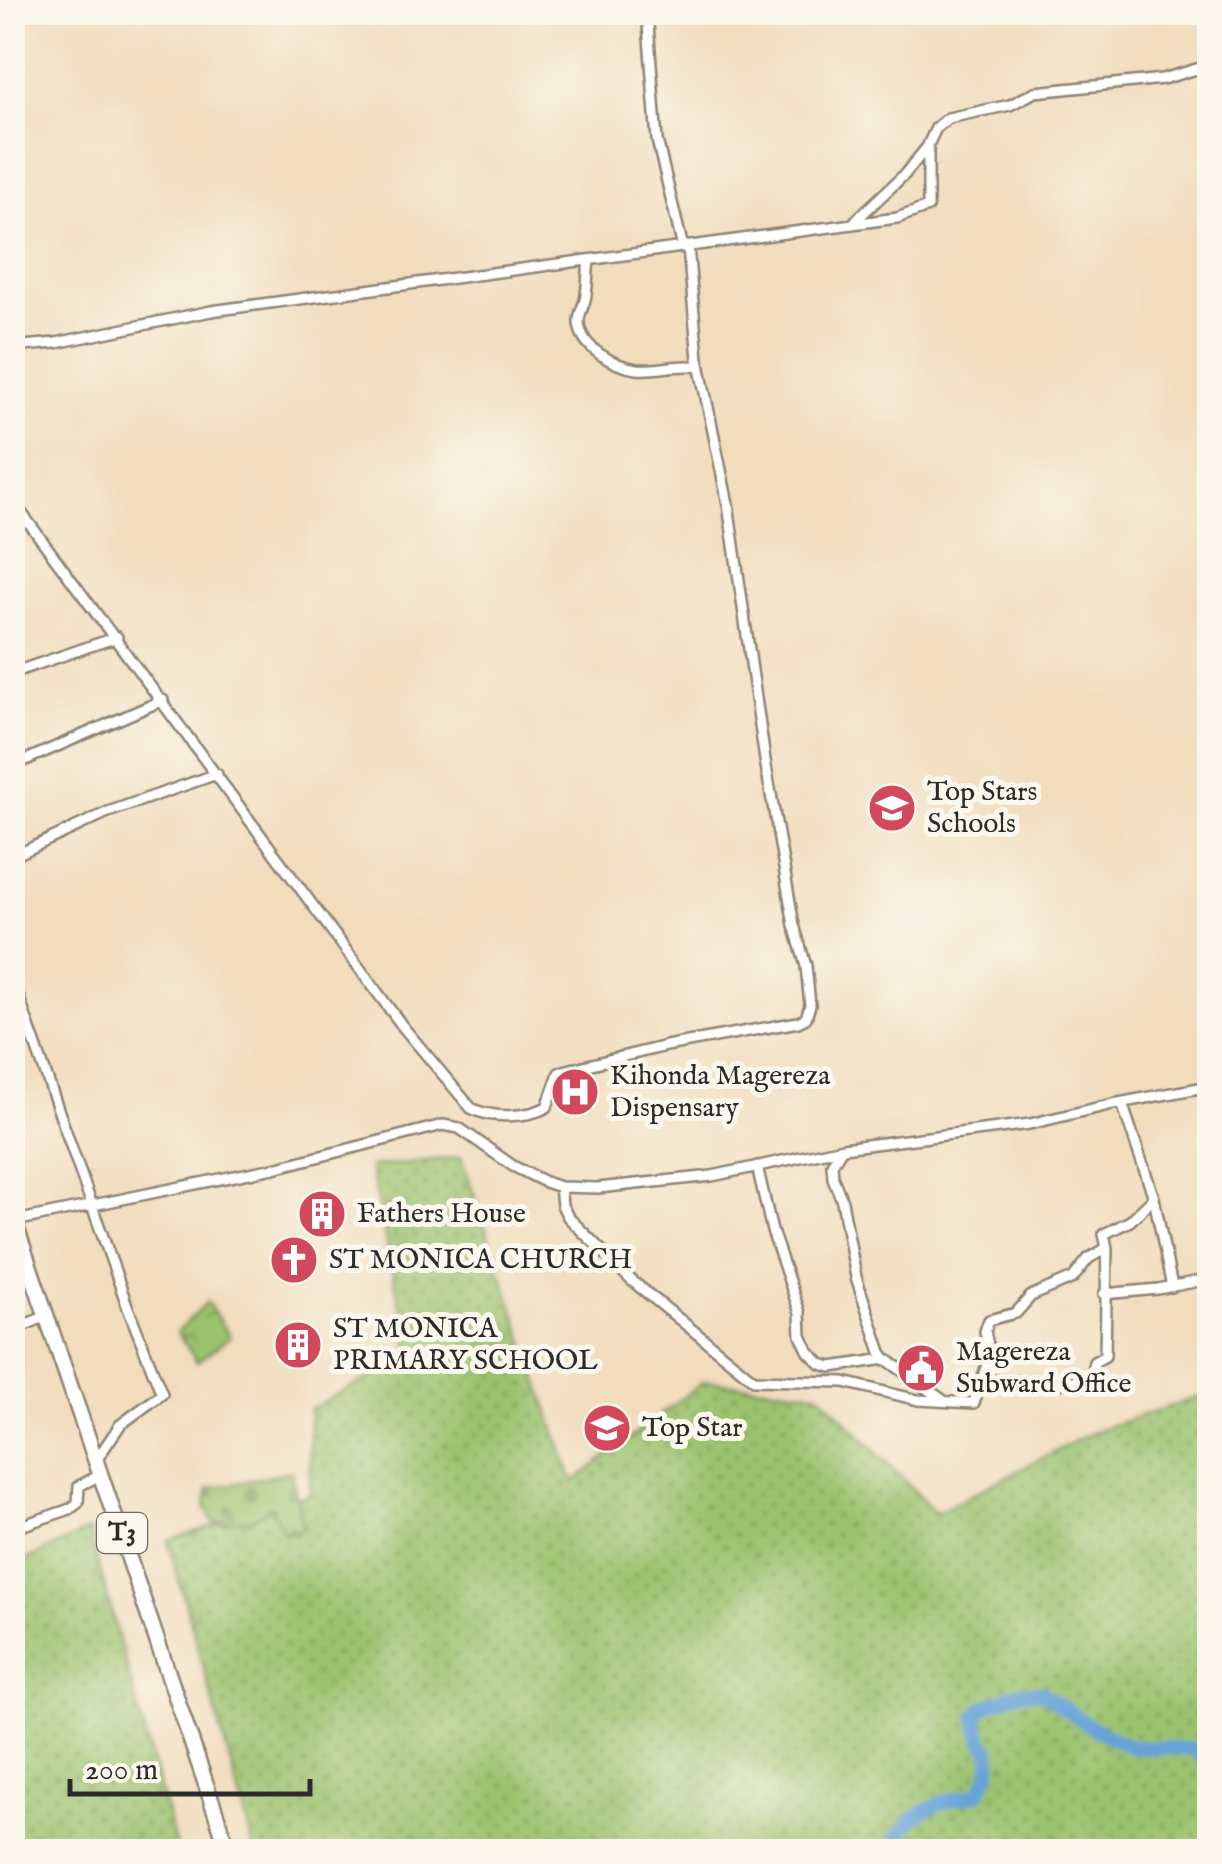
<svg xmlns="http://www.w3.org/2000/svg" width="1222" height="1864" font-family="'IM FELL English',serif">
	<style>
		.grass { fill: url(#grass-dots); stroke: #63764c; stroke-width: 2.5 }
		.cemetery { fill: url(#cemetery-stones); stroke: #63764c; stroke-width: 2.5 }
		.park { fill: url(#park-crowns); stroke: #63764c; stroke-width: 2.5 }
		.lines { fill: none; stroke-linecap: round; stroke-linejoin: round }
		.river { stroke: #68a2d8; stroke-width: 14 }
		.minor-casing { stroke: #8e8474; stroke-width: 14 }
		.trunk-casing { stroke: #8e8474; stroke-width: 19 }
		.minor { stroke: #fff; stroke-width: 9 }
		.trunk { stroke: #fff; stroke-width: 14 }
		.labels { text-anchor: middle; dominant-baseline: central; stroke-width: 10; stroke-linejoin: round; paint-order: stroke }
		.shield { fill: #fbf7ec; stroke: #696865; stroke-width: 2.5 }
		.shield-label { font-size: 25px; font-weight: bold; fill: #2b2b2b }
		.poi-label { font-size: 28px; fill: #2b2b2b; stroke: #fbf7ec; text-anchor: start }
	</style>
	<defs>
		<pattern id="grass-dots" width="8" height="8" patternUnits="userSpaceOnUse" patternTransform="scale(2.5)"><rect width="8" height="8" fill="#9bc26e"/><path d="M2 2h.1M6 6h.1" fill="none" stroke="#7f9e5b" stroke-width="1.8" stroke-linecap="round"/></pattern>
		<pattern id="cemetery-stones" width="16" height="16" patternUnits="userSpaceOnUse" patternTransform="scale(2.5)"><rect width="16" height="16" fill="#9bc26e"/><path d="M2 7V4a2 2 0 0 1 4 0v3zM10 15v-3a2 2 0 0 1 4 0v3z" fill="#7f9e5b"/></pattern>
		<pattern id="park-crowns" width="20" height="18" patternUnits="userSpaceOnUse" patternTransform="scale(2.5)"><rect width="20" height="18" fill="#9bc26e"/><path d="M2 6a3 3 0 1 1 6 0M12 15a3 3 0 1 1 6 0" fill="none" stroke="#7f9e5b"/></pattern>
	</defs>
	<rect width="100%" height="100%" fill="#fbf7ec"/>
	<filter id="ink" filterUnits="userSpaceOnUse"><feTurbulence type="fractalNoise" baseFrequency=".01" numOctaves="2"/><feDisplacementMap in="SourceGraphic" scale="20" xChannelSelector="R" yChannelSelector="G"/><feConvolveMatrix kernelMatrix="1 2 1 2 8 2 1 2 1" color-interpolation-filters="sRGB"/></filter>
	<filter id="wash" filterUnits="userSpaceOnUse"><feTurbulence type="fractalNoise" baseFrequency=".0048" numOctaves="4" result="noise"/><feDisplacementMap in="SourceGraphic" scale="40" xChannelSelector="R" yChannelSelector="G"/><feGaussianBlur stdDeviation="2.25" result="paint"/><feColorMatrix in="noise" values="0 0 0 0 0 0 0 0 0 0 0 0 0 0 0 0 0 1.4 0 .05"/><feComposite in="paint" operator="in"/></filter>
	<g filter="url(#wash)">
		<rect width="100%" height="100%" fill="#f1dcbc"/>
		<path class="grass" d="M461,1157l112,325 131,-101 114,11 118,121 161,-83 112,-36v457h-954l-87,-310 142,-47v-85l101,-53 -41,-189z
			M89,1530l88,321h-164v-285z"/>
		<path class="cemetery" d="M291,1471l12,58 -19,4 -13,-26 -20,13 -38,2 -8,-15 4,-18z"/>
		<path class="park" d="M207,1302l23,35 -33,25 -20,-30z"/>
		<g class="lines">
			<path class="river" d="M852,1852h4
				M891,1852c16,-41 47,-51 87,-58 29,-48 0,-40 -2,-79l8,-8 36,-15h21l50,35 40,20 63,2 16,17"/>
		</g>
	</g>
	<g filter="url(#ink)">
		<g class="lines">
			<g class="minor-casing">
				<path id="minor" d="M647,12l10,128 26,108
					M855,221l50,-47 23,-28
					M589,261c-2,13 -1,27 -4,39 -2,8 -7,15 -6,23 2,25 35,43 58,46 21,2 41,-6 63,-2
					M12,347l44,-4 155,-32 686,-93 31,-11v-62l8,-17 12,-10 62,-13 25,-13 128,-13 47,-14
					M12,500l391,527 68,81c20,11 56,10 76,-1l12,-34 4,-2 103,-25 132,-24 8,-4 4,-13 -4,-39 -12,-41 -29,-165 -37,-256 -30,-145 -10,-112
					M12,673l105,-36
					M12,766l151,-66
					M12,857l96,-45 109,-38
					M12,978l116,330 34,86 -42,31 -23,34
					M1122,1103l32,95 18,89
					M841,1150l-9,14 1,14 9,23 14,76 25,75 5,7 58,42
					M757,1166l15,65 28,82 1,23 8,16 12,12 10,3 55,-8
					M560,1187l2,18 6,12 63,63 123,100 90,2 74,18 56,3 16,-47 -5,-25 4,-11 27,-7 15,-17 42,-18 16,-20 18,-10
					M15,1221l259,-53 169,-43 16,3 54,38 32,16 15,5 38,1 114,-12 131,-28 187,-24 83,-20 97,-18
					M1104,1294l54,-5 52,-10
					M12,1330l35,-14
					M982,1380l82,3 27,-6 3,-15 11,-6 2,-108 -3,-14 26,-13 24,-23
					M12,1529l58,-20 8,-6 1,-17 23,-12"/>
			</g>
			<g class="trunk-casing">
				<path id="trunk" d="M12,1215l217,637"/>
			</g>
			<use href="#minor" class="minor"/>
			<use href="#trunk" class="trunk"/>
		</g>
	</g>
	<defs>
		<g id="school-disc" transform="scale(2.5)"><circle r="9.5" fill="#d1495b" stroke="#fbf7ec"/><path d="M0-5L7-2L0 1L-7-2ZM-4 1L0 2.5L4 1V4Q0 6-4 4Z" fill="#fff"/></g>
		<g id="hospital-disc" transform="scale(2.5)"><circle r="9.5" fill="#d1495b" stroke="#fbf7ec"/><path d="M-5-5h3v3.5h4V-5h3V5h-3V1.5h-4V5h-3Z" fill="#fff"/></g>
		<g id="building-disc" transform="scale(2.5)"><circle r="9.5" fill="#d1495b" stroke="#fbf7ec"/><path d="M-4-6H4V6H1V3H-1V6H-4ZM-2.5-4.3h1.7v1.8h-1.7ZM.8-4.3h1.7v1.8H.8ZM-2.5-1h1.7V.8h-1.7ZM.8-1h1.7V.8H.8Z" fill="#fff"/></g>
		<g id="church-disc" transform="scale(2.5)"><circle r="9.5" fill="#d1495b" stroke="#fbf7ec"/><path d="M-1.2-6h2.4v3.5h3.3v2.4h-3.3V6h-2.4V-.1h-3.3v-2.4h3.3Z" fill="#fff"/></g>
		<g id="civic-disc" transform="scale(2.5)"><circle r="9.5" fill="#d1495b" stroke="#fbf7ec"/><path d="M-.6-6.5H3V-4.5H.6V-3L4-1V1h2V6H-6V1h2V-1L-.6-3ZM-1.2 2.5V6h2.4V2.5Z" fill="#fff"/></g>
	</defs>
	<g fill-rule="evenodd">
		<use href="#school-disc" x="892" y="808"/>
		<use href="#hospital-disc" x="575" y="1092"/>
		<use href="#building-disc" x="322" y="1214"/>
		<use href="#church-disc" x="294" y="1260"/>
		<use href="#building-disc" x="298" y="1345"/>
		<use href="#civic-disc" x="921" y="1368"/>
		<use href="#school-disc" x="607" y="1428"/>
	</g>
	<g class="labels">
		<rect class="shield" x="97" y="1513" width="50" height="40" rx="8"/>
		<g class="shield-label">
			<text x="122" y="1533">T3</text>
		</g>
		<g class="poi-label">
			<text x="927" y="792">Top Stars<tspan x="927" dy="32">Schools</tspan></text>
			<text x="610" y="1076">Kihonda Magereza<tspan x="610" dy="32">Dispensary</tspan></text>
			<text x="357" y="1214">Fathers House</text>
			<text x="329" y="1260">ST MONICA CHURCH</text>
			<text x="333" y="1329">ST MONICA<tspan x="333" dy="32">PRIMARY SCHOOL</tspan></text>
			<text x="956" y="1352">Magereza<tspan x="956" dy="32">Subward Office</tspan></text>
			<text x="642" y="1428">Top Star</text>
		</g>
	</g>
	<rect width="1222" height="1864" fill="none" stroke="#fbf7ec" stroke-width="50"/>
	<path d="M70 1779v15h240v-15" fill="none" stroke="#2b2b2b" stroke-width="5"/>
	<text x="85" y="1779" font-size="30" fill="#2b2b2b" stroke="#fbf7ec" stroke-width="8" paint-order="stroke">200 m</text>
</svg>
